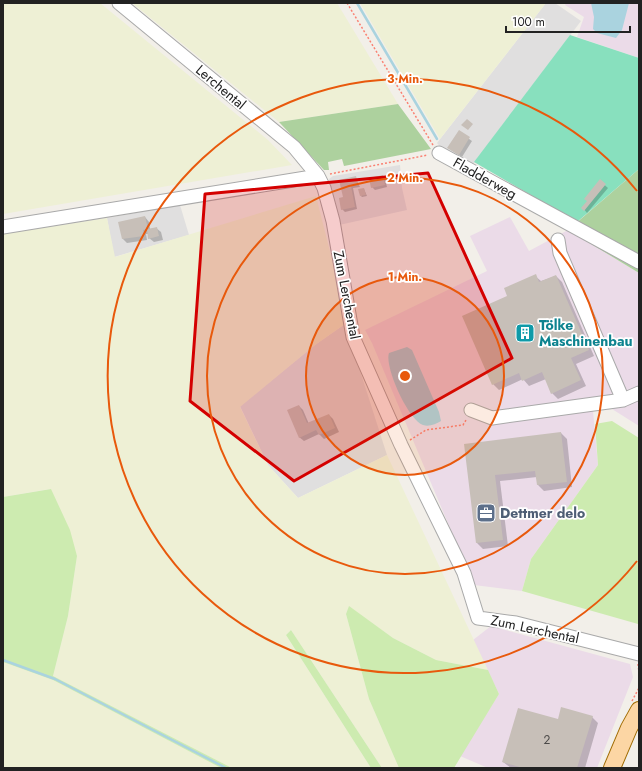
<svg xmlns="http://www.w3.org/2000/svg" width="642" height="771" font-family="Jost,sans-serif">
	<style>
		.residential { fill: #e0dfdf }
		.industrial { fill: #ebdbe8 }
		.farmland { fill: #eef0d5 }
		.grass { fill: #cdebb0 }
		.forest { fill: #add19e }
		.pitch { fill: #88e0be }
		.water { fill: #aad3df }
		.shadow { fill: #0003 }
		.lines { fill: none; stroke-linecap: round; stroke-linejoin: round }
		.stream { stroke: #aad3df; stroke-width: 2.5 }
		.building { fill: #c7bfb8 }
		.minor-casing { stroke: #a9a9a9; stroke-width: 15 }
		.major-casing { stroke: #a06b00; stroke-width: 18 }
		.path { stroke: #fa8072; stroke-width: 1.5; stroke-dasharray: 2 2; stroke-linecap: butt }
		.minor { stroke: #fff; stroke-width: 13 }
		.major { stroke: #fcd6a4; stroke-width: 16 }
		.marked { fill: #d40000; fill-opacity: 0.2; stroke: #d40000; stroke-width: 3; stroke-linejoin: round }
		.ring { fill: none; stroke: #e8590c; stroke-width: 2 }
		.labels { text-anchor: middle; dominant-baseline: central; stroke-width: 3.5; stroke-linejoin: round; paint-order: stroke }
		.number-label { font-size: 12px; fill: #4b4948 }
		.street-label { font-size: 14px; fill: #222; stroke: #fff }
		.culture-label { font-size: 14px; font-weight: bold; fill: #0d838f; stroke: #fff; text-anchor: start }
		.service-label { font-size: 14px; font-weight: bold; fill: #4e5e75; stroke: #fff; text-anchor: start }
		.centre { fill: #e8590c; stroke: #fff; stroke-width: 2 }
		.ring-label { font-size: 12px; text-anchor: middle; font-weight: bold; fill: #e8590c; stroke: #fff; stroke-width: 3.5; stroke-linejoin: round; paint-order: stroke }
	</style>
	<rect width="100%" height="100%" fill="#f2efe9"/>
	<path class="residential" d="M546,3h9l26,18 -110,146 -27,-16 -7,-8z
		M400,165l2,23 5,22 -68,15 -10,-46 4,-3z
		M180,205l9,30 -75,22 -7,-39z
		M345,324l42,131 -89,43 -30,-33 -28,-59 75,-61z"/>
	<path class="industrial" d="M566,3h73v55l-62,-21 7,-20 -19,-12z
		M510,217l19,34 39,-21 71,43v153l-27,-17 -19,2 5,54 -67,94 -9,32 -48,-6 -102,-242 -7,-13 122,-59 -17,-35z
		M491,626l139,38 3,13 -36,91h-109l-28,-12 39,-62 -26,-54z"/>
	<path class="farmland" d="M3,3h97l168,137 24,25 -289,49z
		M132,3h205l61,101 -119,18z
		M360,3h186l-106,136z
		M316,196l24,95 5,33 -30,21 -75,62 28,58 30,33 89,-43 101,215 -52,-10 -43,-22 -44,-31 -3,7 23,85 30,69h-17l-91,-138 -5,5 85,133h-139l-179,-92 15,-60 9,-60 -27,-67 -47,8v-263l104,-16 8,39z
		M3,662l50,18 168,88h-218z"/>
	<path class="grass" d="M612,421l27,17 -1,186 -116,-33 9,-32 67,-94 -3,-41z
		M51,489l19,41 7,26 -9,60 -15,60 179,92h-11l-168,-88 -50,-18v-165z
		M349,606l44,32 43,22 52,10 11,24 -45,74h-55l-30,-69 -23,-85z
		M291,630l91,138h-11l-85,-133z"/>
	<path class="forest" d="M398,104l33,45 -87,17 -2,-7 -14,3 1,8h-5l-45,-48z
		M639,169v104l-71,-43z"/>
	<path class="pitch" d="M570,35l69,23v111l-62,53 -103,-60z"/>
	<path class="water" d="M591,3h38l-7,27 -6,8 -19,-5 -4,-4 1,-12z
		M407,347l5,3 27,62 2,9c-5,3 -12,6 -18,4 -15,-5 -39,-59 -34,-72z"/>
	<path class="shadow" d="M459,132l13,9 -10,16 -11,-7z
		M382,176l3,3 2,8 -12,3 -3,-3z
		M355,177l5,10 -7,1 4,21 -12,3 -3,-3 2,-11z
		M600,181l8,7 -21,25 -4,-5z
		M364,189l3,7 -5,1 -1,-1z
		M145,217l4,5 1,7 6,-1 5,4 2,8 -9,2 -5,-4 -1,-4h-2l1,6 -20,3 -5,-5z
		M535,276l6,5 15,-5 6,6 32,74 -18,8 10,22 -28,13 -6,-6 -6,-14 -17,7 -6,-7 -24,11 -6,-6 16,-87z
		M299,406l4,4 6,14 20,-9 4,4 6,13 -15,7 -5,-5 -15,7 -5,-4z
		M561,433l6,6 5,48 -28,4 -6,-6 -1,-8 -37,4 8,65 -25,3 -6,-6 -12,-98z
		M592,717l6,6 -13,45h-74l-8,-6 55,-42z"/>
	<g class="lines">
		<path class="stream" d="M357,3l80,136
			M3,660l52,19 171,89"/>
	</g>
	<path class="building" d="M467,119l6,5 -5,6 -7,-5z
		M459,130l11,7 -11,18 -12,-7z
		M383,175l2,10 -14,3 -2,-10z
		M356,176l2,8 -7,2 4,21 -14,3 -2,-12 4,-1 -4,-17z
		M600,179l6,5 -22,27 -3,-3 6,-7 -3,-2z
		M364,188l2,7 -6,1 -2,-7z
		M145,216l3,13 9,-2 2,9 -11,3 -1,-10 -4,1 1,6 -22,3 -4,-17z
		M536,274l3,8 17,-7 33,75 -18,8 10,22 -30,14 -9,-22 -20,9 -3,-8 -27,12 -30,-69 45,-20 -3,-8z
		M299,405l8,18 22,-9 6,14 -16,7 -3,-5 -17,8 -12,-28z
		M561,432l6,50 -30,3 -2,-14 -40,4 8,65 -27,3 -12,-99z
		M561,707l32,9 -16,52h-54l-21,-6 16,-54 40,11z"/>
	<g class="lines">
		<g class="minor-casing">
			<path id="minor" d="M119,3l175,144 24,29 6,12 9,33 20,116 48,108 63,128 14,45 38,5 123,31
				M439,153l200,109
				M3,227l315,-51
				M558,240l2,13 63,147
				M471,410l21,8 131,-18 16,-7"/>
		</g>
		<g class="major-casing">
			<path id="major" d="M612,768l17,-40 10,-18"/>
		</g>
		<path class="path" d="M347,3l86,142
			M330,174l98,-19
			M410,440l16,-10 37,-5 3,-5
			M638,664l1,8
			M632,701l7,-13"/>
		<use href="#minor" class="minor"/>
		<use href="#major" class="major"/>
	</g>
	<path class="marked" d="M428,173l84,185 -218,123 -104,-80 15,-207z"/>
	<circle cx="405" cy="376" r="99" fill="#e8590c" fill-opacity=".12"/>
	<g class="ring">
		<circle cx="405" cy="376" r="99"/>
		<circle cx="405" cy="376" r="198"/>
		<path d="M637 561A297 297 0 1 1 637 191"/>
	</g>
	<defs>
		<g id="building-square" transform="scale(1)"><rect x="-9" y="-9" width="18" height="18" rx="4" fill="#0f9aa8" stroke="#fff"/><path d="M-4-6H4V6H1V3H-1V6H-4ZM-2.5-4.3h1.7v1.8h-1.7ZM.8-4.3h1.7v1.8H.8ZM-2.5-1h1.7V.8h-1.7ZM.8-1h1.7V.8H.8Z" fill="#fff"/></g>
		<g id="office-square" transform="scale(1)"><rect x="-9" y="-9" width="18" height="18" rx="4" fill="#5c6f8a" stroke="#fff"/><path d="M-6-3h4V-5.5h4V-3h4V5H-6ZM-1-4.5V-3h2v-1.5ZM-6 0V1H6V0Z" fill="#fff"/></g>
	</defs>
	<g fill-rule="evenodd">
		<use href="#building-square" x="525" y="333"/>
		<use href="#office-square" x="486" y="513"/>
	</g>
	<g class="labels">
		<g class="number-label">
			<text x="547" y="740">2</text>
		</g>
		<g class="street-label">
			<text transform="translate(221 87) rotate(40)">Lerchental</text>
			<text transform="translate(485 178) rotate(29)">Fladderweg</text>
			<text transform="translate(347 295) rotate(79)">Zum Lerchental</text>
			<text transform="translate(535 629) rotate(12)">Zum Lerchental</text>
		</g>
		<g class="culture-label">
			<text x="539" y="325">Tölke<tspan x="539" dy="16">Maschinenbau</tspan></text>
		</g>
		<g class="service-label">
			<text x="500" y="513">Dettmer delo</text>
		</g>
	</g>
	<circle cx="405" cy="376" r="6" class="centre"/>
	<g class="ring-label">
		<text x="405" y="83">3 Min.</text>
		<text x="405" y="182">2 Min.</text>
		<text x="405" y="281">1 Min.</text>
	</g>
	<rect width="642" height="771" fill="none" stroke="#222222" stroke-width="8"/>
	<path d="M506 26v6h124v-6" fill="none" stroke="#222222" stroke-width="2"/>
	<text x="512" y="26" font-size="12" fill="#222222" stroke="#ffffff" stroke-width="3" paint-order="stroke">100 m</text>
</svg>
